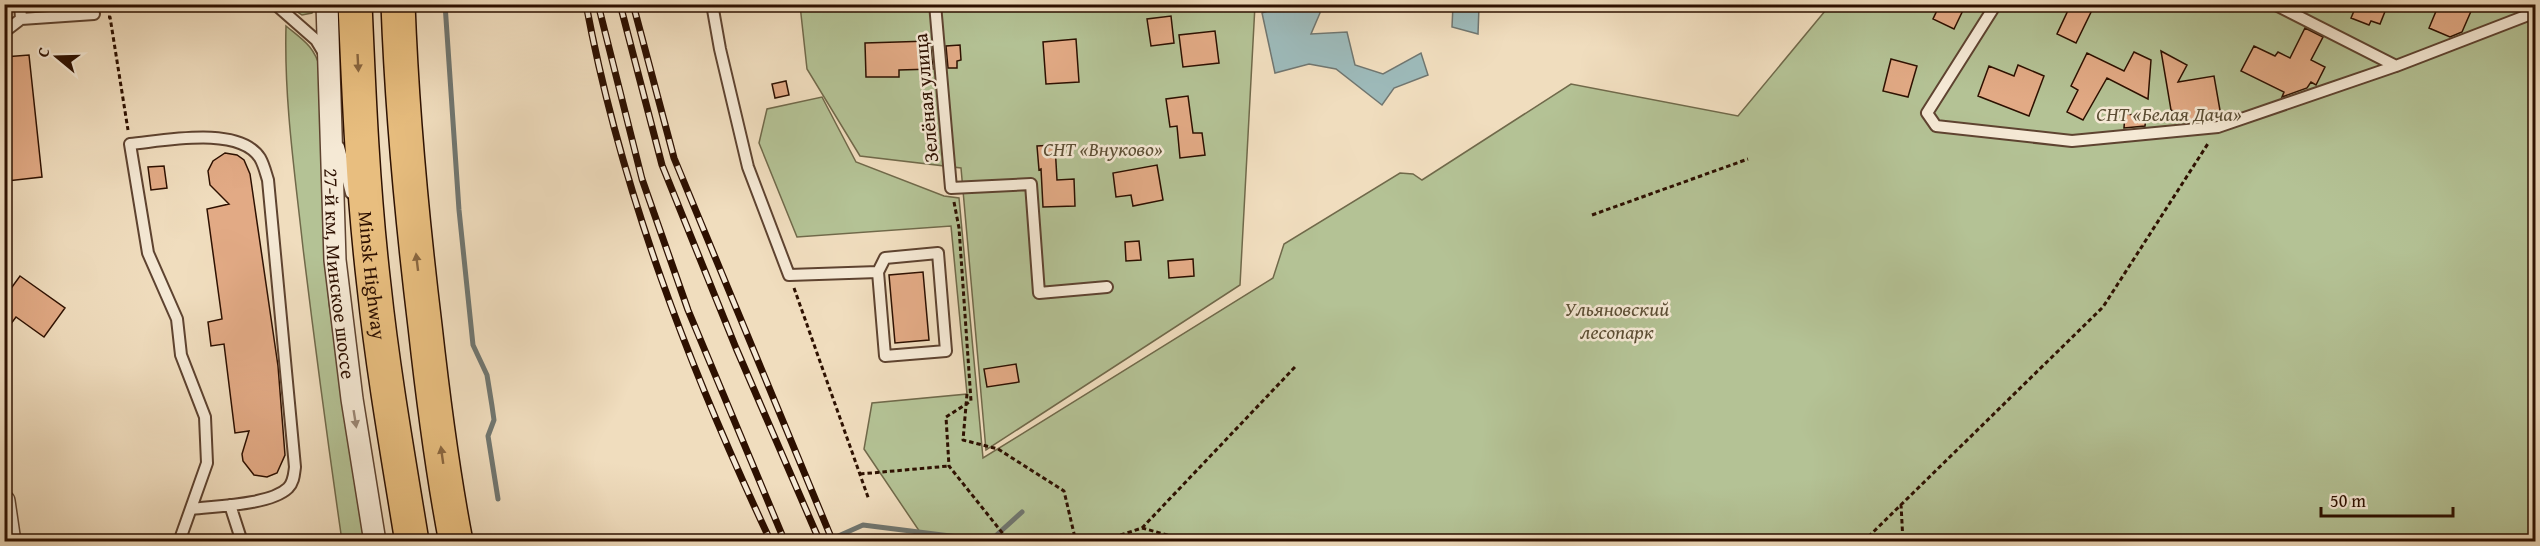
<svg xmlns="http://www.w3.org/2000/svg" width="2540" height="546" font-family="'Gentium Book Plus',serif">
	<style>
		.green { fill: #b4c295; stroke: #70694a; stroke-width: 1.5 }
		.water { fill: #9dbaba; stroke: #707670; stroke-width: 1.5 }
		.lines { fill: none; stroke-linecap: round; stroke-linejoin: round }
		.stream { stroke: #707670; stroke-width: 5 }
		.building { fill: #e2aa85; stroke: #2d1000; stroke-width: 1.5 }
		.lane-casing { stroke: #5e4330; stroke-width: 14 }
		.street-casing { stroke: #5e4330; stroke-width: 24 }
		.highway-casing { stroke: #2d1000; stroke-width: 36 }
		.path { stroke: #2d1000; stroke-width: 3; stroke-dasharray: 4.5 3; stroke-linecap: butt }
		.lane { stroke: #f5e9d5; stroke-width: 10 }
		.street { stroke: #f5e9d5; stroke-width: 21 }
		.highway { stroke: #e8be7f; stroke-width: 33 }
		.rail-casing { stroke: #2d1000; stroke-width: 7 }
		.rail { stroke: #f5e9d5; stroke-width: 4.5; stroke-dasharray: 14; stroke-linecap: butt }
		.oneway { fill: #8a6740 }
		.oneway2 { fill: #9b8775 }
		.labels { text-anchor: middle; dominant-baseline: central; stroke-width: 5; stroke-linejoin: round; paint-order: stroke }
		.street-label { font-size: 20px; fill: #2d1000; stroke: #f5e9d5 }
		.park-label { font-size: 20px; font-style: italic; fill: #5c4e34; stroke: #f5e9d5 }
	</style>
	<rect width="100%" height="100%" fill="#f0ddbe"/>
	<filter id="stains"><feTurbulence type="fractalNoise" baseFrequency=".00333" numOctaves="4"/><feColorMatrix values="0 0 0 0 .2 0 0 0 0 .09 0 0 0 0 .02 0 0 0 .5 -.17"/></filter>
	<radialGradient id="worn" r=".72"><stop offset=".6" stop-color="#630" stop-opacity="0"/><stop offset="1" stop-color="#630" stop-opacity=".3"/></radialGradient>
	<path class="green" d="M287,5h29l-4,8 -10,2z
		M800,5h455l-15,280 -254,165 -25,-282 -101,-12 -53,-87z
		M1830,5h705v536h-1609l-62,-92 8,-46 95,-9 -16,-168 -154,11 -38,-94 8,-34 55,-12 34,65 88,34 15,2 24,260 290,-180 11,-34 116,-71 13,1 9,6 149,-96 167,32z
		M286,26c17,14 28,20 34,42l3,136 6,99 35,238h-22c-14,-97 -27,-195 -39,-293 -8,-74 -19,-147 -17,-222z"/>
	<path class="water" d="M1285,5h34l1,8 -9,21 36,-2 8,33 28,9 38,-21 7,22 -34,13 -12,17 -46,-36 -27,-5 -34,9 -13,-60z
		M1453,5l26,1 -1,28 -26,-7z"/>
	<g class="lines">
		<path class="stream" d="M445,4l14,206 14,135 14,30 5,31 2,14 -6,16 10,63
			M825,542l38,-17 127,16 32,-29"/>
	</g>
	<path class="building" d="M1940,4h26l-12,25 -21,-10z
		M2071,4h24l-19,39 -19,-9z
		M2357,4h31l-8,20 -9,-3 -2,4 -18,-7z
		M2439,4h21l12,5 -10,23 -12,5 -21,-9z
		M1171,16l3,27 -23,3 -4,-27z
		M2305,28l18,9 -12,23 14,7 -9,18 -5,-3 -4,6 -25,9 2,-5 -43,-21 13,-25 21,10 3,-4 12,6z
		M1215,31l4,32 -36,4 -4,-32z
		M1076,39l3,43 -33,2 -3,-42z
		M930,41l3,28 -34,1v7h-33l-1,-34z
		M960,45l1,15 -4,1v7h-9l-2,-22z
		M2161,51l26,14 -9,17 36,-6 7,40 -28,5 -22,-11z
		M2134,52l17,8 -3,39 -41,-21 -24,42 -16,-8 11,-22 -7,-4 16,-33 37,18z
		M29,55l13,122 -35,4 -3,-23v-101z
		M1891,59l26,7 -9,31 -25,-6z
		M2018,65l26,11 -15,40 -51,-20 11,-30 25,10z
		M786,81l3,14 -14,3 -3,-14z
		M1188,96l5,37h9l3,22 -25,3 -3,-32 -7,1 -4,-28z
		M2125,114l21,2 -1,10 -21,2z
		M1055,145l2,35 17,-1 1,27 -32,1 -2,-38 -2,1 -2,-24z
		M225,153l12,2 7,5 6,14 28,192 7,89 -8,18 -10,4 -13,-2 -11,-14 -1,-7 7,-23 -14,2 -11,-89 -13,2 -3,-24 14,-3 -15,-110 22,-5 -19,-19 -2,-14 5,-10z
		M1157,165l6,35 -30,6 -2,-11 -15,2 -3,-24z
		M164,166l3,22 -16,2 -3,-23z
		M1139,241l2,19 -15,1 -1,-19z
		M1193,259l1,17 -25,2 -1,-17z
		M923,272l6,68 -34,3 -6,-68z
		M20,276l45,32 -21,29 -28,-20 -12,16v-35z
		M1016,364l3,18 -32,5 -3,-18z"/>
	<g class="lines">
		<g class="lane-casing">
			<path id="lane" d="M275,4l41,36 9,15
				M712,4l8,45 28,118 41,108 89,-3
				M935,4l16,184 80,-4 8,109 68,-6
				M1996,4l-69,109 9,13 136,15 146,-14 178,-61 140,-54
				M2274,4l122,62
				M21,19l73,-5
				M4,32l17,-13 -1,-15
				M339,147l12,46
				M938,253l8,98 -61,5 -7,-84 7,-14z
				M230,505l12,37
				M179,542l28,-79 -2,-46 -24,-62 -4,-36 -29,-66 -18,-109c33,-3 109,-19 130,14 4,7 6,16 8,22l27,287c-1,7 -1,15 -7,21 -18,17 -72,18 -96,21"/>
		</g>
		<g class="street-casing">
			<g id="street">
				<path id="s1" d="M327,4l8,256 17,139 23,143"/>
				<path d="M4,501l6,41"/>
			</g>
		</g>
		<g class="highway-casing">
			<g id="highway">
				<path id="s2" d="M355,4c4,94 8,188 19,282 9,85 24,170 38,256"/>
				<path d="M398,4c4,108 14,215 27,322 8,72 17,144 31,216"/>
			</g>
		</g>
		<path class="path" d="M108,17h2l18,113
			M954,202l5,26 12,173 -25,16 3,49 59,74 9,2
			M1592,215l156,-56
			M794,288l75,212
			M967,394l-4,46 35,9 66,42 12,51
			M860,474l89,-8
			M1901,504l2,38
			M1142,528l153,-161
			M1099,542l43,-14 51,14
			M1863,542l240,-235 106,-165"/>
		<use href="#lane" class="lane"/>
		<use href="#street" class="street"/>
		<use href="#highway" class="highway"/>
		<g class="rail-casing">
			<path id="rail" d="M586,4c35,187 104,366 185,538
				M598,4l44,175 46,131 97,232
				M620,4l42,161 74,183 84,194
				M633,4l41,154 159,384"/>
		</g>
		<use href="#rail" class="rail"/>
	</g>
	<defs><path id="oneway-solid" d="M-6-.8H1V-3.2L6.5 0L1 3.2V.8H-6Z" transform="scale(1.5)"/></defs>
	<g class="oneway">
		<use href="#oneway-solid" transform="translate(358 63) rotate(87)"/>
		<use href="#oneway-solid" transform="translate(417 262) rotate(-97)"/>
		<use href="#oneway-solid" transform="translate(442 455) rotate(-98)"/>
	</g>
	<use class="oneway2" href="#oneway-solid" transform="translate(355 419) rotate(81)"/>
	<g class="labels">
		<g class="street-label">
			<text transform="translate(925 98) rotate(-95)">Зелёная улица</text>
			<text stroke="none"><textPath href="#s1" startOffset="270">27-й км, Минское шоссе</textPath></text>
			<text stroke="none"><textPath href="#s2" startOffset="272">Minsk Highway</textPath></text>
		</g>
		<g class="park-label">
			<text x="2169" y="113">СНТ «Белая Дача»</text>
			<text x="1103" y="148">СНТ «Внуково»</text>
			<text x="1617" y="308">Ульяновский<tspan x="1617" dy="23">лесопарк</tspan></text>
		</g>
	</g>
	<rect width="2540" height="546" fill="none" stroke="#f0ddbe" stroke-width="24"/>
	<rect x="6" y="6" width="2528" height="534" fill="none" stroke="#2d1000" stroke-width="3"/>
	<rect x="12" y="12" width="2516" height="522" fill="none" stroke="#2d1000" stroke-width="1.5"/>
	<g transform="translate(57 57) rotate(289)" stroke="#f5e9d5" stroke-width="4.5" paint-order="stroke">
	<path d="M0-4.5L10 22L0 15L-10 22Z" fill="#2d1000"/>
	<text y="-9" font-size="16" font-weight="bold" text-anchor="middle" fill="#2d1000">С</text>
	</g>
	<path d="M2321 507v9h132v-9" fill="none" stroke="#2d1000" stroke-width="3"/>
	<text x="2330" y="507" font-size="18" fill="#2d1000" stroke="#f5e9d5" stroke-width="4.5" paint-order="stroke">50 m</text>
	<rect width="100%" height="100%" filter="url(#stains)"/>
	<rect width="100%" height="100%" fill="url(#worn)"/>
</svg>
